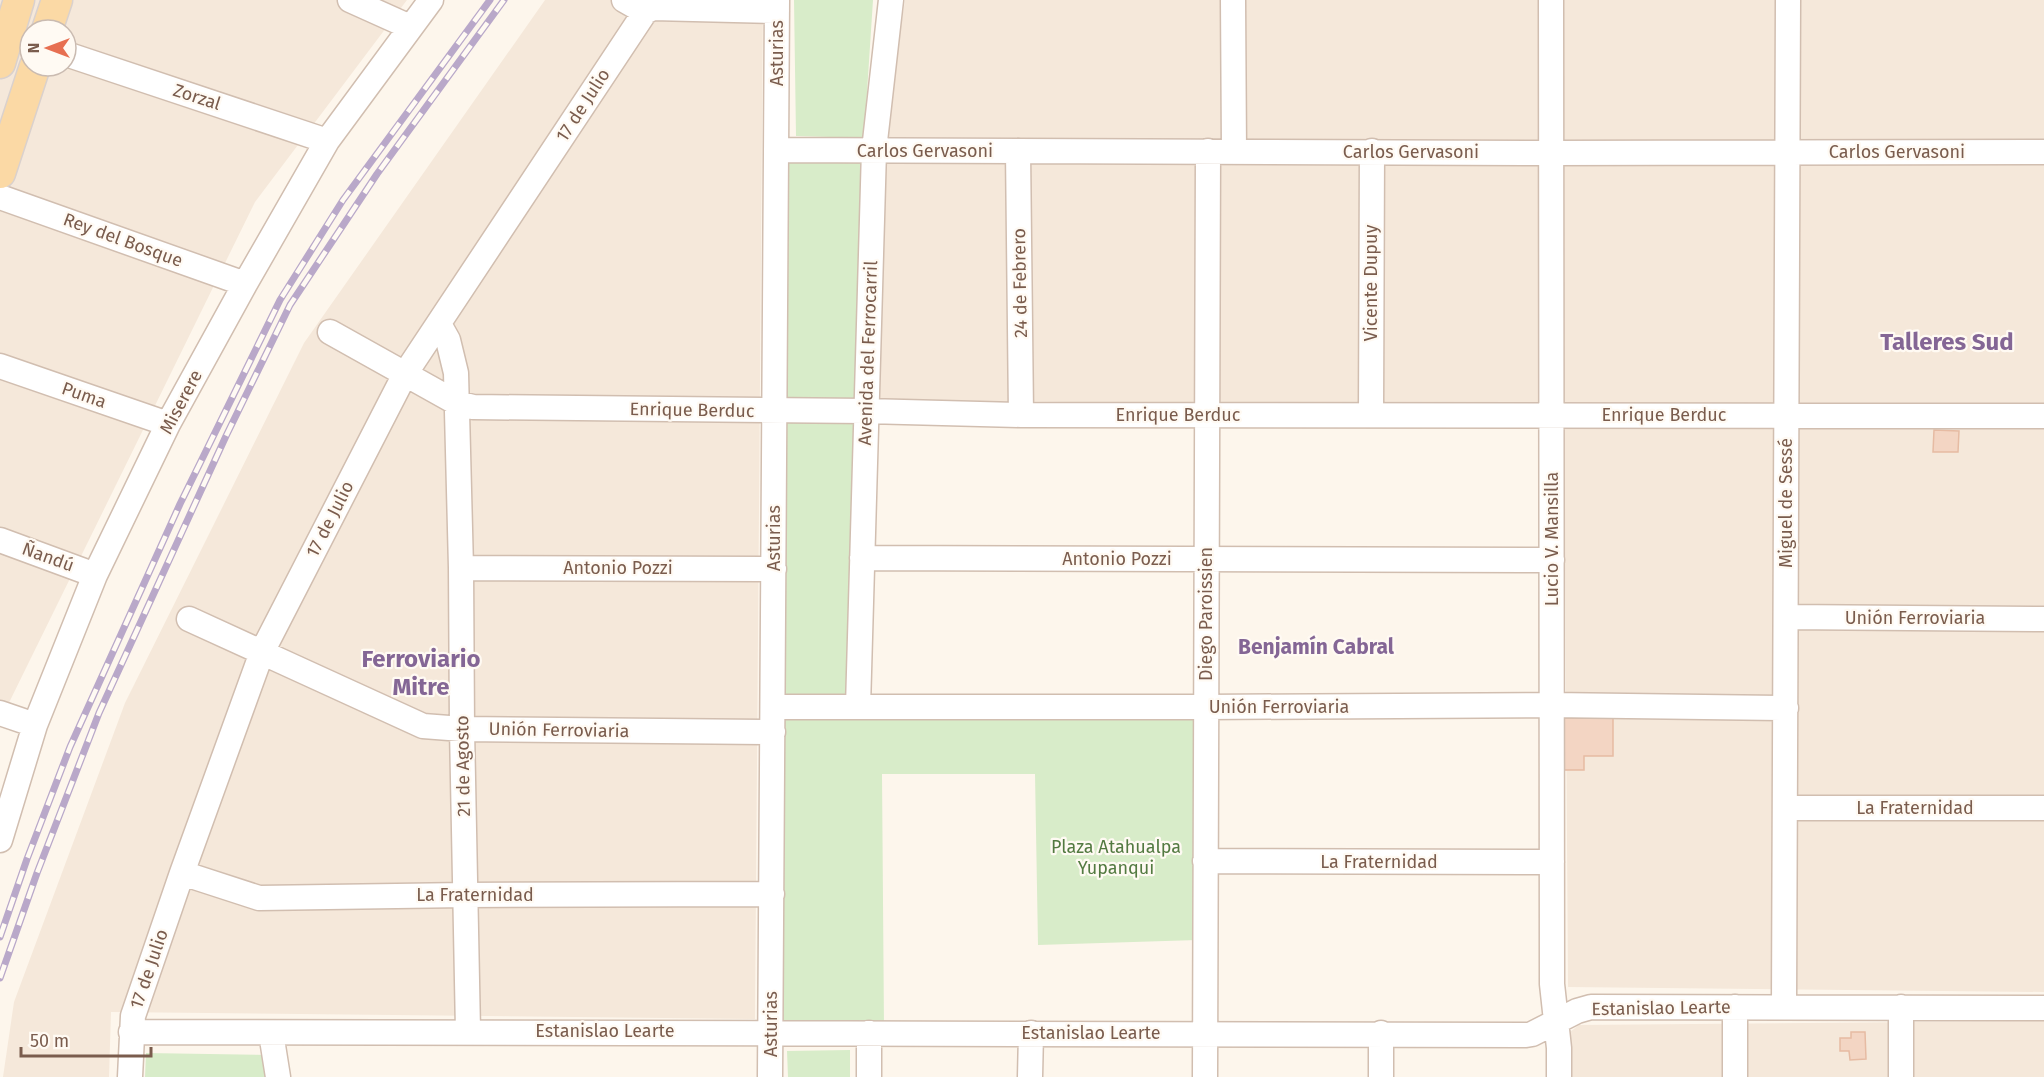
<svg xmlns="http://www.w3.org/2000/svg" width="2044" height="1077" font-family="'Fira Sans',sans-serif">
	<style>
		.residential { fill: #f5e8da; fill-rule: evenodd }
		.green { fill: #d8ecc9 }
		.building { fill: #f3d5c3; stroke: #e6bba3; stroke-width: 1.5 }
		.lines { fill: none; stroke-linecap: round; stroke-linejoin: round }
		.minor-casing { stroke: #d1beb0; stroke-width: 27 }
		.major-casing { stroke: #dad1cd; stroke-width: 33 }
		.minor { stroke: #fff; stroke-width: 24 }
		.major { stroke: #fbd9a5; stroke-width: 30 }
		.rail-casing { stroke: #b9a8c9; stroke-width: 7 }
		.rail { stroke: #fffaf3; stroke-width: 4.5; stroke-dasharray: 14; stroke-linecap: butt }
		.labels { text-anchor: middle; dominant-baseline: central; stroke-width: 4.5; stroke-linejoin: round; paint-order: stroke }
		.street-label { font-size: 18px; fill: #7a5c4d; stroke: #fffaf3 }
		.park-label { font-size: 18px; fill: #537a41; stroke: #fffaf3 }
		.quarter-label { font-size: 21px; font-weight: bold; fill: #846695; stroke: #fffaf3 }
		.district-label { font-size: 24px; font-weight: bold; fill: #846695; stroke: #fffaf3 }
	</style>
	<rect width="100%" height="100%" fill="#fdf6ec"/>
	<path class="residential" d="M0,0h407l-152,202 -255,519zM30,30h36v36h-36z
		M545,0h218l-8,1019 -644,-7 -2,65h-106l11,-75 111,-299 179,-360z
		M905,0h1139v992l-476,-5 -4,-580 -690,-7 14,-287z
		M2044,1021v56h-478v-42l13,-10z"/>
	<path class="green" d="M794,0h79l-9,138 -68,-2z
		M784,157h85l-7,242 -81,3z
		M862,419l-7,284 -77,-1 3,-282z
		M777,711h416l4,229 -159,5 -3,-171h-153l2,253 -110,1z
		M850,1050v27h-62l-1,-26z
		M146,1053l125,2v22h-126z"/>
	<path class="building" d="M1934,430l25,1 -1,21h-25z
		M1563,718h50v38h-29v14h-21z
		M1851,1032h14l1,27 -16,1 -1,-9h-9v-13h11z"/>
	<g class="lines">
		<g class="minor-casing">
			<path id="minor" d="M350,0l60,27
				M624,0l21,12 8,-4 124,3
				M1233,0l1,151
				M1551,0l1,984 7,64v29
				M66,54l261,87
				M777,150l773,3 494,-1
				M1018,151l3,264
				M0,197l245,87
				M439,324l9,16 8,33 5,195 1,161 6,302
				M330,332l127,71 16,4 393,4 155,4 1023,1
				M0,366l168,58
				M1371,415l1,-264
				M0,540l95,35
				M862,558l690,2
				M461,568l313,1
				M1786,617l258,2
				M189,619l234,107 39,3 311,3
				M773,707h433l346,-2 234,3
				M858,707l16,-557 17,-150
				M0,713l35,12
				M1785,808h259
				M0,840l35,-115 60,-150 73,-151 77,-140 82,-143 104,-141
				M1205,861l347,1
				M182,873l77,25 206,-3 307,-1
				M1735,1007v70
				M1784,1007l4,-1007
				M1901,1007v70
				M131,1032l1395,3 6,-1 45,-23 14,-4 453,1
				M271,1033l7,44
				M869,1033v44
				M1381,1033v44
				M130,1077l3,-61 49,-143 80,-221 143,-278 240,-362
				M770,1077l7,-1077
				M1030,1077l1,-44
				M1205,1077l3,-926"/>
		</g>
		<g class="major-casing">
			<path id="major" d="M47,30l10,-30
				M0,63l19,-63
				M0,173l35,-107"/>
		</g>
		<use href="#minor" class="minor"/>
		<use href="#major" class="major"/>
		<g class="rail-casing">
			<path id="rail" d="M0,937l27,-78 43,-112 110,-243 100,-204 63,-100 147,-200
				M0,978l37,-105 62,-160 127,-277 64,-131 87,-131 127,-174"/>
		</g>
		<use href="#rail" class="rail"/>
	</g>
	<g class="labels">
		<g class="street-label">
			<text transform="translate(777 53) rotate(-90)">Asturias</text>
			<text transform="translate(197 97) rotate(18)">Zorzal</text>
			<text transform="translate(583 105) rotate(-57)">17 de Julio</text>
			<text x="925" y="151">Carlos Gervasoni</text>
			<text x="1411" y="152">Carlos Gervasoni</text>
			<text x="1897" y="152">Carlos Gervasoni</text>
			<text transform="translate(123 240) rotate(20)">Rey del Bosque</text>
			<text transform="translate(1020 283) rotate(-91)">24 de Febrero</text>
			<text transform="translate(1371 283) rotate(-90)">Vicente Dupuy</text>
			<text transform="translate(868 353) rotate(-88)">Avenida del Ferrocarril</text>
			<text transform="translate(84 395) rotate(19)">Puma</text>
			<text transform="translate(181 402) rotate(-62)">Miserere</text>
			<text transform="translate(692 410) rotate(1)">Enrique Berduc</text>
			<text x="1178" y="415">Enrique Berduc</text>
			<text x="1664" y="415">Enrique Berduc</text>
			<text transform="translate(1786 503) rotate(-90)">Miguel de Sessé</text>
			<text transform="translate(330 519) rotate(-63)">17 de Julio</text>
			<text transform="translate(774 538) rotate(-90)">Asturias</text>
			<text transform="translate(1552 539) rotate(-90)">Lucio V. Mansilla</text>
			<text transform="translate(48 557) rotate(20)">Ñandú</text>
			<text x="1117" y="559">Antonio Pozzi</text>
			<text x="618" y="568">Antonio Pozzi</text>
			<text transform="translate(1206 614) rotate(-90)">Diego Paroissien</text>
			<text x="1915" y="618">Unión Ferroviaria</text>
			<text x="1279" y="707">Unión Ferroviaria</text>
			<text transform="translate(559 730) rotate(1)">Unión Ferroviaria</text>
			<text transform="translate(463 766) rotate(-91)">21 de Agosto</text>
			<text x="1915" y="808">La Fraternidad</text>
			<text x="1379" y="862">La Fraternidad</text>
			<text x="475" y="895">La Fraternidad</text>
			<text transform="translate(149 969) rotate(-71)">17 de Julio</text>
			<text transform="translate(1661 1008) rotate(-1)">Estanislao Learte</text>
			<text transform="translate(771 1024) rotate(-90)">Asturias</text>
			<text x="605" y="1031">Estanislao Learte</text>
			<text x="1091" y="1033">Estanislao Learte</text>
		</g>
		<g class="park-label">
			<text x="1116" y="847">Plaza Atahualpa<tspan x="1116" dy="21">Yupanqui</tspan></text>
		</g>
		<g class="quarter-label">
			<text x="1316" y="647">Benjamín Cabral</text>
		</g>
		<g class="district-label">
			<text x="1947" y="342">Talleres Sud</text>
			<text x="421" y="659">Ferroviario<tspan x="421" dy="28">Mitre</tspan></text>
		</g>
	</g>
	<g transform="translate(48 48) rotate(270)"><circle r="28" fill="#fffaf3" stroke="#cabbb1" stroke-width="1.5"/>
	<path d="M0-4.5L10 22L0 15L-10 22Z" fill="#e76f51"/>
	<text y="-9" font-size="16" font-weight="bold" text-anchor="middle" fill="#7a5c4d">N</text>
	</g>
	<path d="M21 1047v9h130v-9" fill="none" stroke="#7a5c4d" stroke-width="3"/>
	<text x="30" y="1047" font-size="18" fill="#7a5c4d" stroke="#fffaf3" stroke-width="4.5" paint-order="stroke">50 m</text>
</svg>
